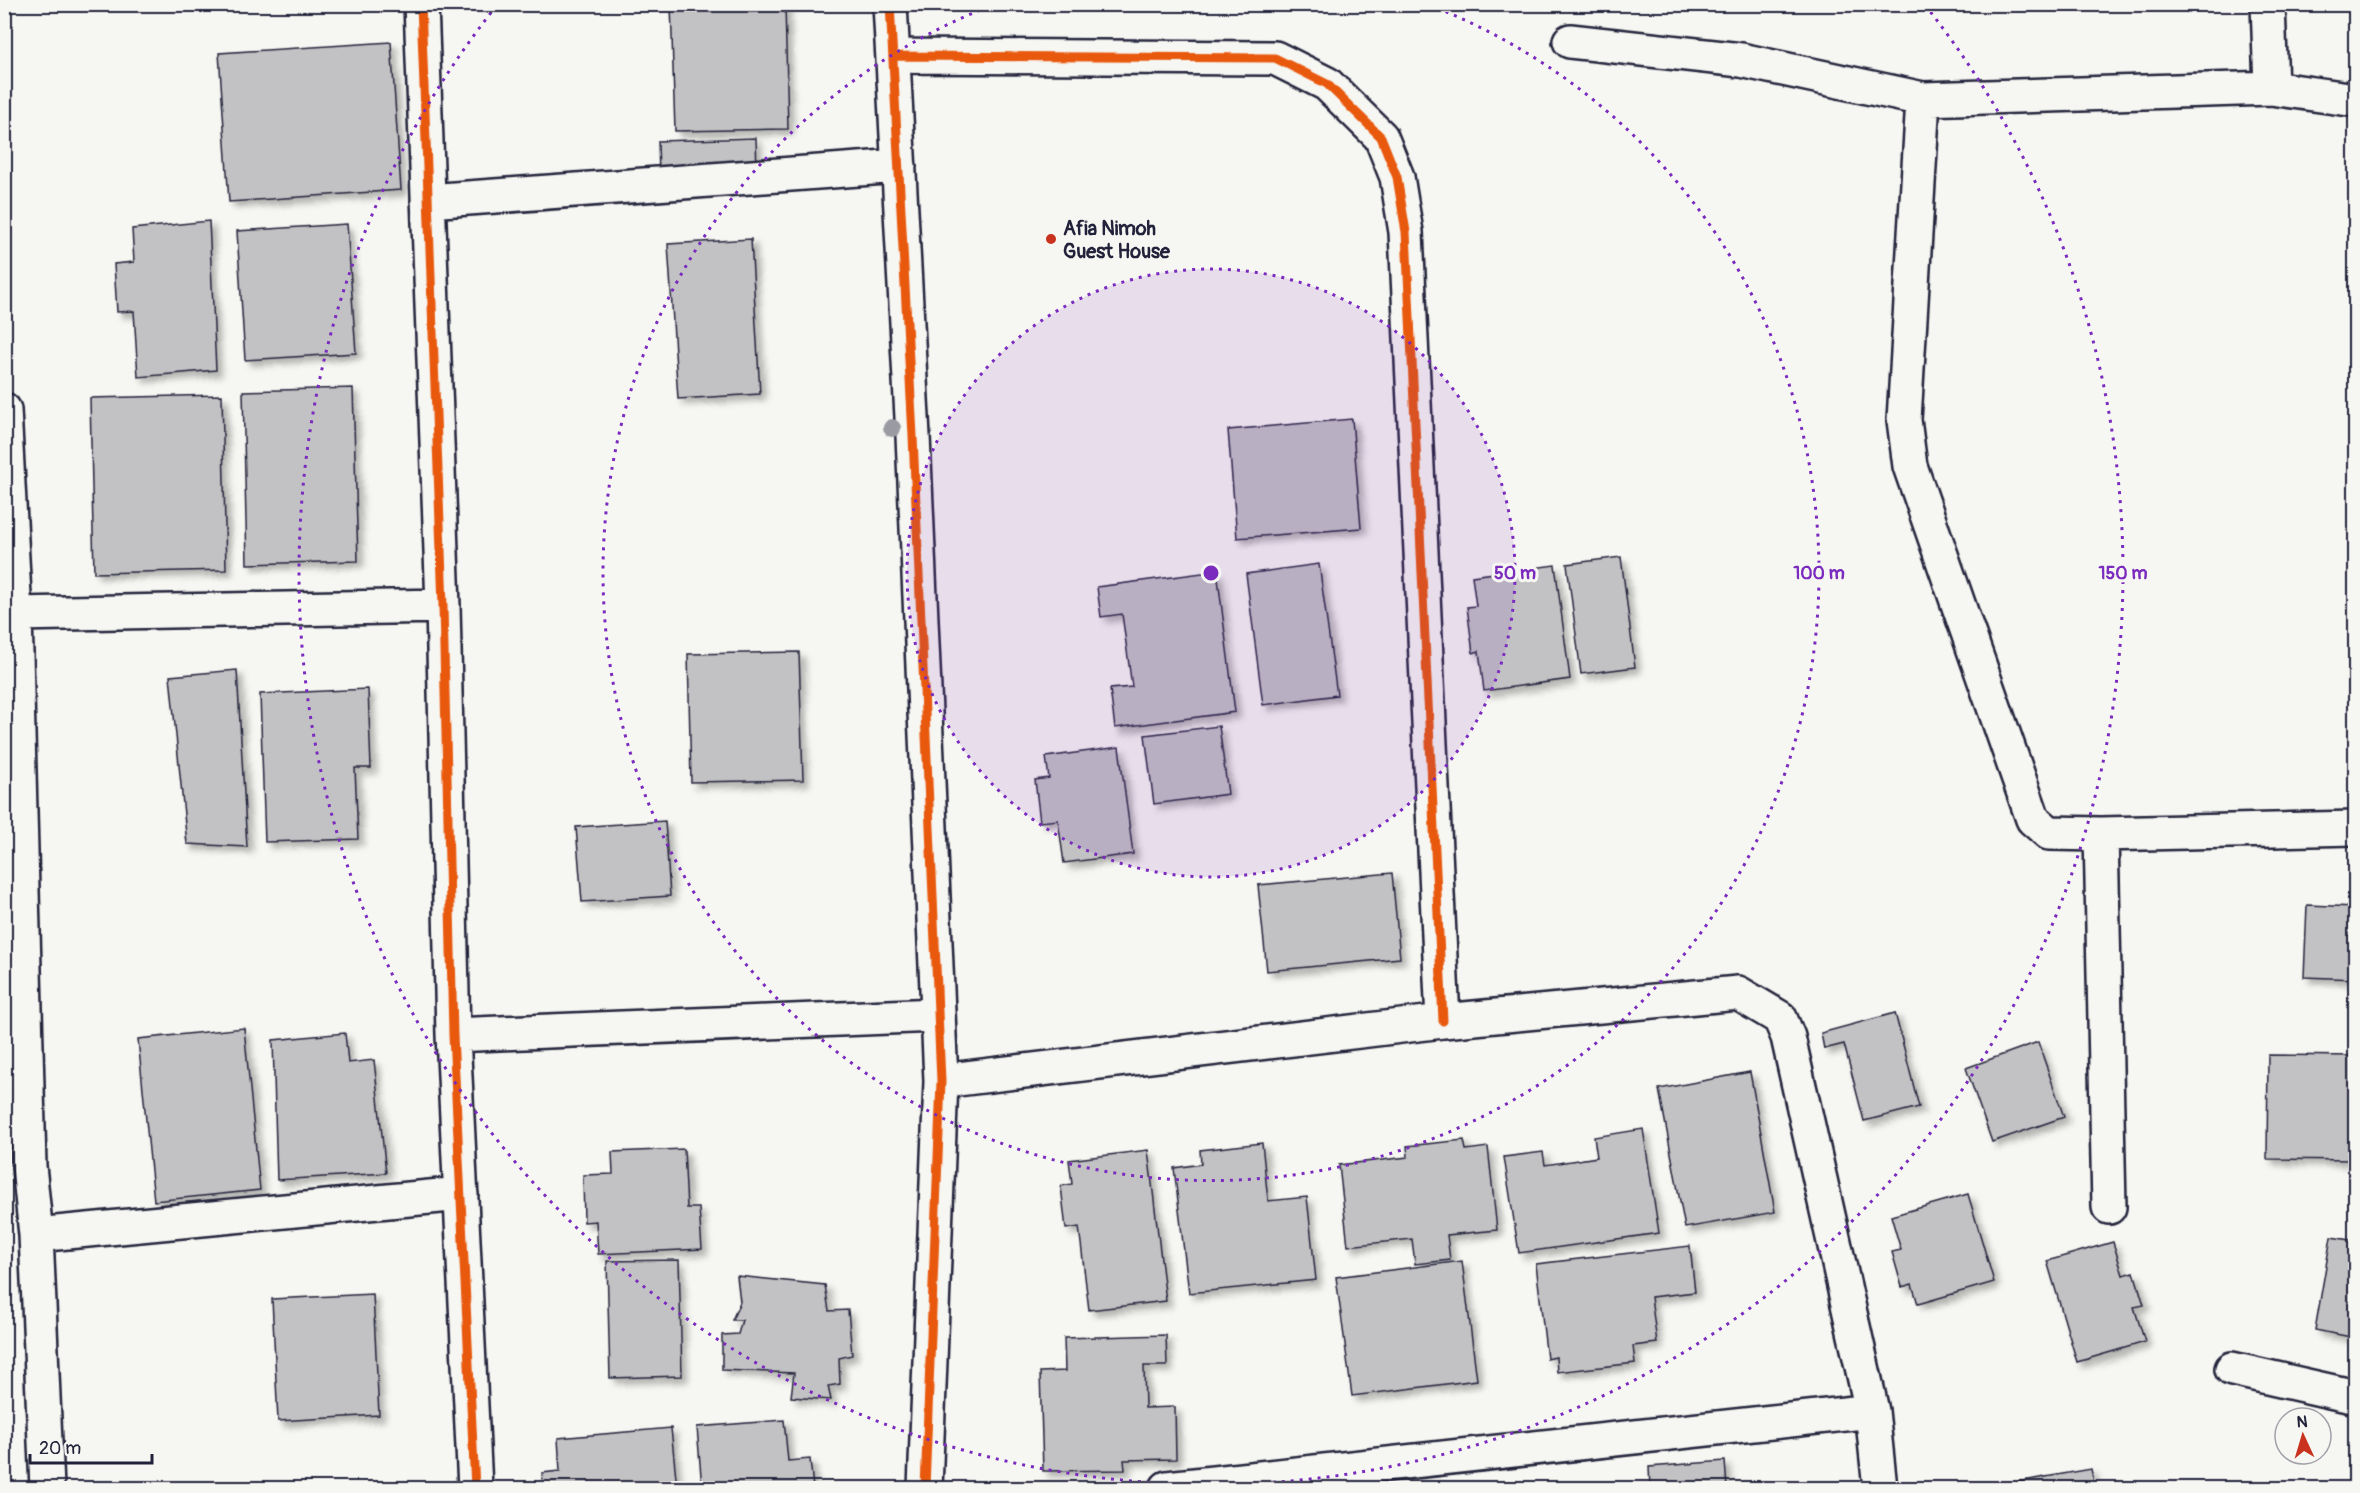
<svg xmlns="http://www.w3.org/2000/svg" width="2360" height="1493" font-family="Pangolin,sans-serif">
	<style>
		.building { fill: #c2c2c4; stroke: #22223b; stroke-width: 1.5; filter: url(#shadow) }
		.lines { fill: none; stroke-linecap: round; stroke-linejoin: round }
		.minor-casing { stroke: #22223b; stroke-width: 38 }
		.minor { stroke: #f6f6f2; stroke-width: 33 }
		.cycleway-casing { stroke: #f6f6f2; stroke-width: 13 }
		.cycleway { stroke: #e8590c; stroke-width: 9 }
		.tree { fill: #9a9aa3 }
		.ring { fill: none; stroke: #7b2cbf; stroke-width: 3; stroke-dasharray: 3 6 }
		.poi-dot { fill: #c8321e; stroke: #f6f6f2; stroke-width: 2 }
		.labels { text-anchor: middle; dominant-baseline: central; stroke-width: 6; stroke-linejoin: round; paint-order: stroke }
		.poi-label { font-size: 20px; font-weight: bold; fill: #22223b; stroke: #f6f6f2; text-anchor: start }
		.centre { fill: #7b2cbf; stroke: #f6f6f2; stroke-width: 3 }
		.ring-label { font-size: 18px; text-anchor: middle; font-weight: bold; fill: #7b2cbf; stroke: #f6f6f2; stroke-width: 6; stroke-linejoin: round; paint-order: stroke }
	</style>
	<defs>
		<filter id="shadow"><feDropShadow dx="5.5" dy="5.5" stdDeviation="3" flood-color="#0004"/></filter>
	</defs>
	<rect width="100%" height="100%" fill="#f6f6f2"/>
	<filter id="ink" filterUnits="userSpaceOnUse"><feTurbulence type="fractalNoise" baseFrequency=".0167" numOctaves="2"/><feDisplacementMap in="SourceGraphic" scale="12" xChannelSelector="R" yChannelSelector="G"/><feConvolveMatrix kernelMatrix="1 2 1 2 8 2 1 2 1" color-interpolation-filters="sRGB"/></filter>
	<g filter="url(#ink)">
		<path class="building" d="M671,4h114l3,125 -113,2z
			M391,42l10,148 -172,12 -10,-149z
			M756,138l1,35 -98,3 -1,-35z
			M209,221l7,149 -78,7 -4,-66 -17,1 -3,-48 20,-2 -2,-33z
			M347,224l9,129 -111,7 -8,-129z
			M751,239l9,155 -82,5 -10,-155z
			M353,388l5,173 -111,3 -4,-173z
			M222,395l4,175 -132,3 -4,-175z
			M1352,419l9,109 -124,10 -9,-108z
			M1621,557l14,110 -54,7 -14,-110z
			M1319,564l18,131 -74,10 -17,-131z
			M1555,565l15,114 -86,12 -5,-40 -6,2 -6,-46 9,-1 -4,-30z
			M1217,571l18,141 -120,16 -5,-39 22,-2 -10,-73 -21,3 -4,-30z
			M799,652l4,128 -112,2 -3,-128z
			M237,670l10,177 -60,-3 -17,-168z
			M368,689l3,79h-16l3,71 -93,3 -5,-148z
			M1219,726l9,68 -74,10 -9,-69z
			M1119,747l14,107 -69,9 -6,-43 -18,2 -5,-42 14,-2 -3,-21z
			M665,821l5,75 -88,6 -6,-75z
			M1392,873l8,85 -133,13 -9,-86z
			M2307,905l49,2v72l-52,-2z
			M1895,1013l24,94 -55,14 -20,-77 -20,5 -3,-16z
			M244,1028l16,162 -106,11 -16,-162z
			M345,1033l3,30 26,-3 12,113 -109,7 -4,-140z
			M2038,1042l26,75 -72,25 -26,-74z
			M2268,1055l88,1v104l-89,-1z
			M1750,1072l25,140 -90,16 -26,-139z
			M1643,1129l16,104 -140,20 -15,-96 39,-5 2,13 52,-8 -3,-20z
			M1464,1140l2,10 22,-3 9,83 -50,5 3,25 -35,4 -3,-25 -64,7 -9,-81 69,-8 -1,-11z
			M1262,1143l6,58 39,-4 9,83 -127,13 -15,-125 27,-4 -1,-14z
			M684,1149l3,59h12l3,41 -104,5 -2,-33 -12,1 -1,-47 30,-1 -1,-22z
			M1148,1150l18,151 -77,9 -10,-83 -13,2 -5,-43 11,-2 -3,-24z
			M1968,1194l26,88 -76,22 -6,-20 -10,3 -10,-35 9,-2 -10,-34z
			M2331,1237l25,4v97l-41,-8z
			M2113,1242l10,33 11,-3 10,33 -10,2 11,35 -68,20 -30,-101z
			M1690,1246l5,46 -44,5 6,46 -24,3 2,17 -78,9 -1,-15 -9,2 -11,-95z
			M679,1260l3,116 -72,2 -3,-117z
			M1462,1261l15,119 -125,16 -16,-119z
			M737,1276l88,9 4,26 19,-1 4,45 -13,3 1,26 -12,2 3,14 -40,-3 3,-24 -72,-3v-35l16,-1 4,-14h-10l8,-18z
			M373,1294l6,121 -101,6 -6,-122z
			M1166,1335l1,31h-23l1,42 30,-1 1,52 -52,1 1,10 -82,1 -3,-99 25,-1 -1,-33z
			M784,1420l4,41 22,-2 3,29h-111l-5,-61z
			M671,1428l6,60h-134l-1,-15 18,-2 -2,-33z
			M1725,1461l2,27h-77l-1,-21z
			M2091,1469l4,19h-101v-2z"/>
		<g class="lines">
			<g class="minor-casing">
				<path id="minor" d="M421,4l22,602 10,429 22,453
					M890,4l23,432 28,645 -16,407
					M2268,4l3,84
					M1570,41l171,19 182,39 348,-11 85,12
					M893,56l382,2 52,26 54,53 16,40 9,55 37,789
					M1923,99l-19,321 6,46 123,353 16,14 52,1 255,-6
					M428,201l471,-35
					M4,410l11,204 14,552 7,69 11,253
					M15,614l428,-8
					M2101,834l8,373
					M453,1035l484,-20
					M941,1081l502,-60 295,-28 42,25 8,19 84,374 8,77
					M36,1235l425,-41
					M2232,1369l124,28
					M1167,1488l705,-77"/>
			</g>
			<use href="#minor" class="minor"/>
			<g class="cycleway-casing">
				<path id="cycleway" d="M421,4l22,602 10,429 22,453
					M890,4l23,432 28,645 -16,407
					M893,56l382,2 52,26 54,53 16,40 9,55 37,789"/>
			</g>
			<use href="#cycleway" class="cycleway"/>
		</g>
		<circle class="tree" cx="892" cy="428" r="9"/>
	</g>
	<circle cx="1211" cy="573" r="304" fill="#7b2cbf" fill-opacity=".12"/>
	<g class="ring">
		<circle cx="1211" cy="573" r="304"/>
		<path d="M1429 5A608 608 0 1 1 993 5"/>
		<path d="M1925 5A912 912 0 1 1 497 5"/>
	</g>
	<circle class="poi-dot" cx="1051" cy="239" r="6"/>
	<g class="labels">
		<g class="poi-label">
			<text x="1063" y="228">Afia Nimoh<tspan x="1063" dy="23">Guest House</tspan></text>
		</g>
	</g>
	<circle cx="1211" cy="573" r="9" class="centre"/>
	<g class="ring-label">
		<text x="1515" y="579">50 m</text>
		<text x="1819" y="579">100 m</text>
		<text x="2123" y="579">150 m</text>
	</g>
	<rect width="2360" height="1493" fill="none" stroke="#f6f6f2" stroke-width="24"/>
	<rect x="12" y="12" width="2336" height="1469" fill="none" stroke="#22223b" stroke-width="2" filter="url(#ink)"/>
	<g transform="translate(2303 1436) rotate(356)"><circle r="28" fill="#f6f6f2" stroke="#a1a1a9" stroke-width="1.5"/>
	<path d="M0-4.5L10 22L0 15L-10 22Z" fill="#c8321e"/>
	<text y="-9" font-size="16" font-weight="bold" text-anchor="middle" fill="#22223b">N</text>
	</g>
	<path d="M30 1454v9h122v-9" fill="none" stroke="#22223b" stroke-width="3"/>
	<text x="39" y="1454" font-size="18" fill="#22223b" stroke="#f6f6f2" stroke-width="4.5" paint-order="stroke">20 m</text>
</svg>
